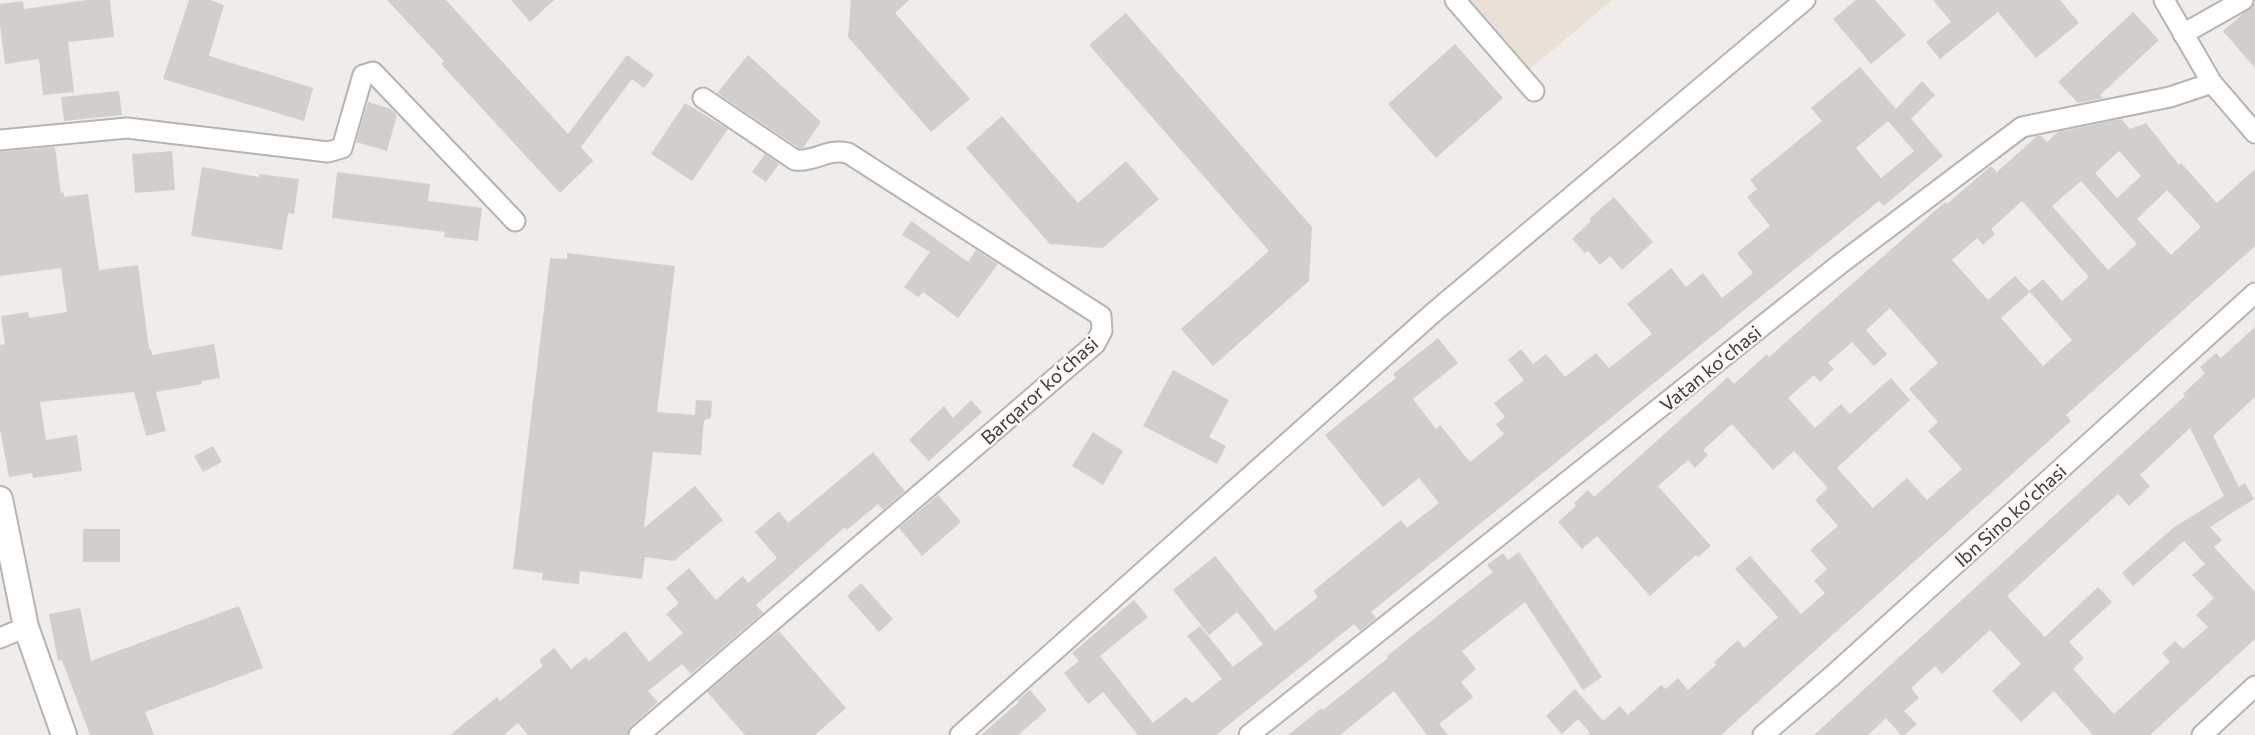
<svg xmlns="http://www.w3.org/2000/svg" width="2255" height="735" font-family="Commissioner,sans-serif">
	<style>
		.built { fill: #e9e0d8 }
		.building { fill: #d2cecb; fill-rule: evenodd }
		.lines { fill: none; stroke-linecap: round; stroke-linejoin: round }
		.minor-casing { stroke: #b7b3b0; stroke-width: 23 }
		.tertiary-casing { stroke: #b7b3b0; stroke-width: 28 }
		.minor { stroke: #fff; stroke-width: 19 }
		.tertiary { stroke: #fff; stroke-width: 24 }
		.labels { text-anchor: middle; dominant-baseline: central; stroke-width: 5; stroke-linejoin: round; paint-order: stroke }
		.street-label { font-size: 19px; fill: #3c3b39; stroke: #fdf9f6 }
	</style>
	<rect width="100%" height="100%" fill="#f0ece9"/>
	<path class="built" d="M1450,0h162l-95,80z"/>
	<path class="building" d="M87,0h23l4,37 -46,5 6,50 -31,3 -4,-36 -34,5 -5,-38v-22l23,-3 1,8z
		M189,0h20l15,5 -15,51 104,32 -9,33 -141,-42z
		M387,0h59l122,134 59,-79 27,20 -10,13 -12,-9 -51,68 12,14 -33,32 -119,-129 3,-3z
		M511,0h43l-24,22z
		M851,0h58l-14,13 75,86 -39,33 -83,-95z
		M1856,0h19l31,35 -35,29 -38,-45z
		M1933,0h127l19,23 -43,35 -38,-46 -58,47 -14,-17 25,-20z
		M2255,3v65l-32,-37z
		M2133,12l26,28 -59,55 3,3 -25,5 -20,-21z
		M1126,13l186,214 -3,54 -96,85 -32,-37 88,-78 -180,-206z
		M1455,44l48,54 -67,60 -48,-54z
		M748,55l73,67 -18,26h-4l-82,-55z
		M1860,67l36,42 26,-28 13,14 -24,24 32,37 -59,50 -5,-5 -508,411 5,6 -16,13 -6,-7 -138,111h-78l-35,-43 -15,12 -24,-31 15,-12 -7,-8 62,-53 14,17 -48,39 53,67 33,-26 6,6 30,-24 -35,-43 13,-10 33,41 30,-23 -26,-32 -28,23 -36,-45 42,-34 60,75 43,-34 -5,-6 88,-71 6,8 32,-25 -20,-25 -36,29 -58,-72 71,-57 -3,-4 45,-36 20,25 -45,36 23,30 4,-4 30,37 34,-28 -8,-10 9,-7 -11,-14 30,-23 -16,-20 13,-11 12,15 13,-10 19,23 31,-24 13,15 43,-34 -25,-30 44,-36 15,19 17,-14 19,25 31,-25 -16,-20 33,-27 -23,-29 10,-8 -7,-9 72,-59 -11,-13zM1888,121l26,30 -33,27 -25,-30z
		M119,91l3,24 -58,6 -3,-24z
		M368,102l23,7 6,6 -10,36 -31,-9z
		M685,103l43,26 -36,52 -41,-27z
		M1002,116l76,87 48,-42 33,38 -56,49 -53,-4 -84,-96z
		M2121,119l9,10 16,-6 33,42 2,-2 36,40 38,-34v77l-189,169 5,6 -350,314h-134l3,-2 -12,-14 -16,15 -16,-18 29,-27 28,32 17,-15 8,9 33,-30 5,4 12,-11 10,12 28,-25 -2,-3 24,-22 6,8 34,-31 -43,-48 15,-13 51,58 24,-21 -11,-12 13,-12 -17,-19 28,-24 -23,-26 13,-12 -34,-37 -21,19 -41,-46 -29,26 5,5 -13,13 -7,-8 -30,26 53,60 -13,11 -2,-2 -46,41 -53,-60 -15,13 -24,-27 18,-16 -2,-3 14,-13 6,7 134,-120 6,7 33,-30 2,3 176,-155 2,2 44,-38 6,6 40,-36h4l6,6 11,-10zM2119,151l22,25 -24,22 -22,-25zM2081,181l56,63 -29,26 -56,-64zM2167,190l34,37 -30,28 -34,-36zM2022,201l67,76 -27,24 -19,-22 -14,12 -14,-15 -27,24 -36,-40 25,-22 6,7 12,-11 -4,-5zM2030,292l42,48 -29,26 -42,-48zM1890,308l48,55 -29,26 29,33 -10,9 34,38 -35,31 -20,-22 -34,30 -36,-40 73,-68 -19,-22 -41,36 -9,-10 -26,24 -27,-30 26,-23 6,7 14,-13 -6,-6 24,-21 22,24 13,-12 -21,-24z
		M55,147l6,46 3,-1v5l24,-3 11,76 39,-5 11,84h2l1,6 62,-11 6,34 -18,3v3l-46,8 10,39 -20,5 -12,-44 -94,10 6,38 31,-5 5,36 -49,7 -1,-5 -23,4 -9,-48v-84l5,-1 -4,-28 27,-4 1,6 38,-6 -6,-44 -61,8v-124z
		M172,151l3,39 -40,3 -3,-39z
		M765,154l14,10 -13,18 -14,-10z
		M202,167l57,10v-3l40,5 -5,35 -6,-1 -6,37 -91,-14z
		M337,172l93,12 -2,17 54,7 -4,33 -34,-4 1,-5 -113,-14z
		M1614,197l39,45 -31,28 -12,-14 -10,9 -12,-14 -3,2 -13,-14 19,-18 -2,-2z
		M911,221l57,41 8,-12 22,14 -40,54 -35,-26 -5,5 -14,-10 26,-35 -28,-17z
		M567,253l108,13 -18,146 38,3 1,-15 16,1 -1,17 -7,2 -3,35 -48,-3 -9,76 51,-42 28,34 -49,41 -29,-4 -3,22 -62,-8 -1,13 -37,-4 1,-7 -30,-4 37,-311 17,1z
		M2255,327v70l-42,39 26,51 6,-4 9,16 -44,28 12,13 -8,7 41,45v47l-105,96h-57l-39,-44 -33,31 -29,-31 29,-27 -31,-34 -48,44 -7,-8 -24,22 8,10 -15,13 13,13 -13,11h-3l-15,-17 -18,17h-54l371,-339 -2,-2 22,-21 -5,-6 16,-14 5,5zM2190,428l34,68 -51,32 -51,45 11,13 51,-45 21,23 -13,11 22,23 -18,17 12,12 -25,22 -8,-8 -13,12 8,9 -56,52 -41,-45 11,-11 -15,-16 43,-40 -14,-15 -53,50 -38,-41 111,-102 11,12 14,-13 7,-7 -10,-11z
		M1173,370l56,30 -20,37 17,9 -9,18 -74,-38z
		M971,400l11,12 -53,49 -20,-21 35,-34 9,12z
		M1093,432l30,19 -20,34 -31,-19z
		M213,446l9,16 -19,10 -9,-16z
		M873,452l32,39 -22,19 -5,-6 -31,26 -2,-3 -89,78 7,8 -72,61 -9,-10 -34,27 10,11 -27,24 -4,9h-99l-10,-12 -14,12h-54l47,-38 3,4 43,-35 -4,-6 15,-12 17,21 15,-12 3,4 36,-30 24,31 34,-29 -17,-19 13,-11 -13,-15 23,-20 27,32 27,-24 5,7 29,-25 -22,-26 24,-21 9,12z
		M938,495l23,27 -39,34 -23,-28z
		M83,529h37v33h-37z
		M1519,552l83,125 -19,13 -58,-88 -63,49 14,18 -15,13 12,15 -34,27 9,11h-21l-33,-44 -54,44h-52l34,-27 1,2 65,-52 -1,-2 106,-84 -6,-7 16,-12 5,7z
		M861,583l32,36 -14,13 -32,-36z
		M239,606l24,62 -118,44 9,23h-64l-28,-75 -4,1 -9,-47 31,-6 11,53z
		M779,631l67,77 -31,27h-70l-38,-43z
		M1030,690l17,20 -29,25h-37l38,-33 -2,-1z"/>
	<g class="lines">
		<g class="minor-casing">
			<path id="minor" d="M1455,0l79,91
				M2164,0l48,83 43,50
				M2183,34l60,-34
				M0,140l127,-12 201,24 14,-4 21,-73 10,-3 142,149
				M0,638l26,-11
				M639,735l456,-391 7,-13 -1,-15 -253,-163c-22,-5 -31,9 -53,7l-92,-62
				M960,735l473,-422 372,-313
				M1249,735l591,-471 182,-137 148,-30 42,-14
				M1763,735l69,-59 423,-383
				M2202,735l53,-49"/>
		</g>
		<g class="tertiary-casing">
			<path id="tertiary" d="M0,499l26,128 38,108"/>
		</g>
		<use href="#minor" class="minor"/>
		<use href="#tertiary" class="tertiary"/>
	</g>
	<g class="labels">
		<g class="street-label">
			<text transform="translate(1710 368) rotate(-39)">Vatan koʻchasi</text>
			<text transform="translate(1039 390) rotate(-42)">Barqaror koʻchasi</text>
			<text transform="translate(2010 515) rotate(-42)">Ibn Sino koʻchasi</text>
		</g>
	</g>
</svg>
